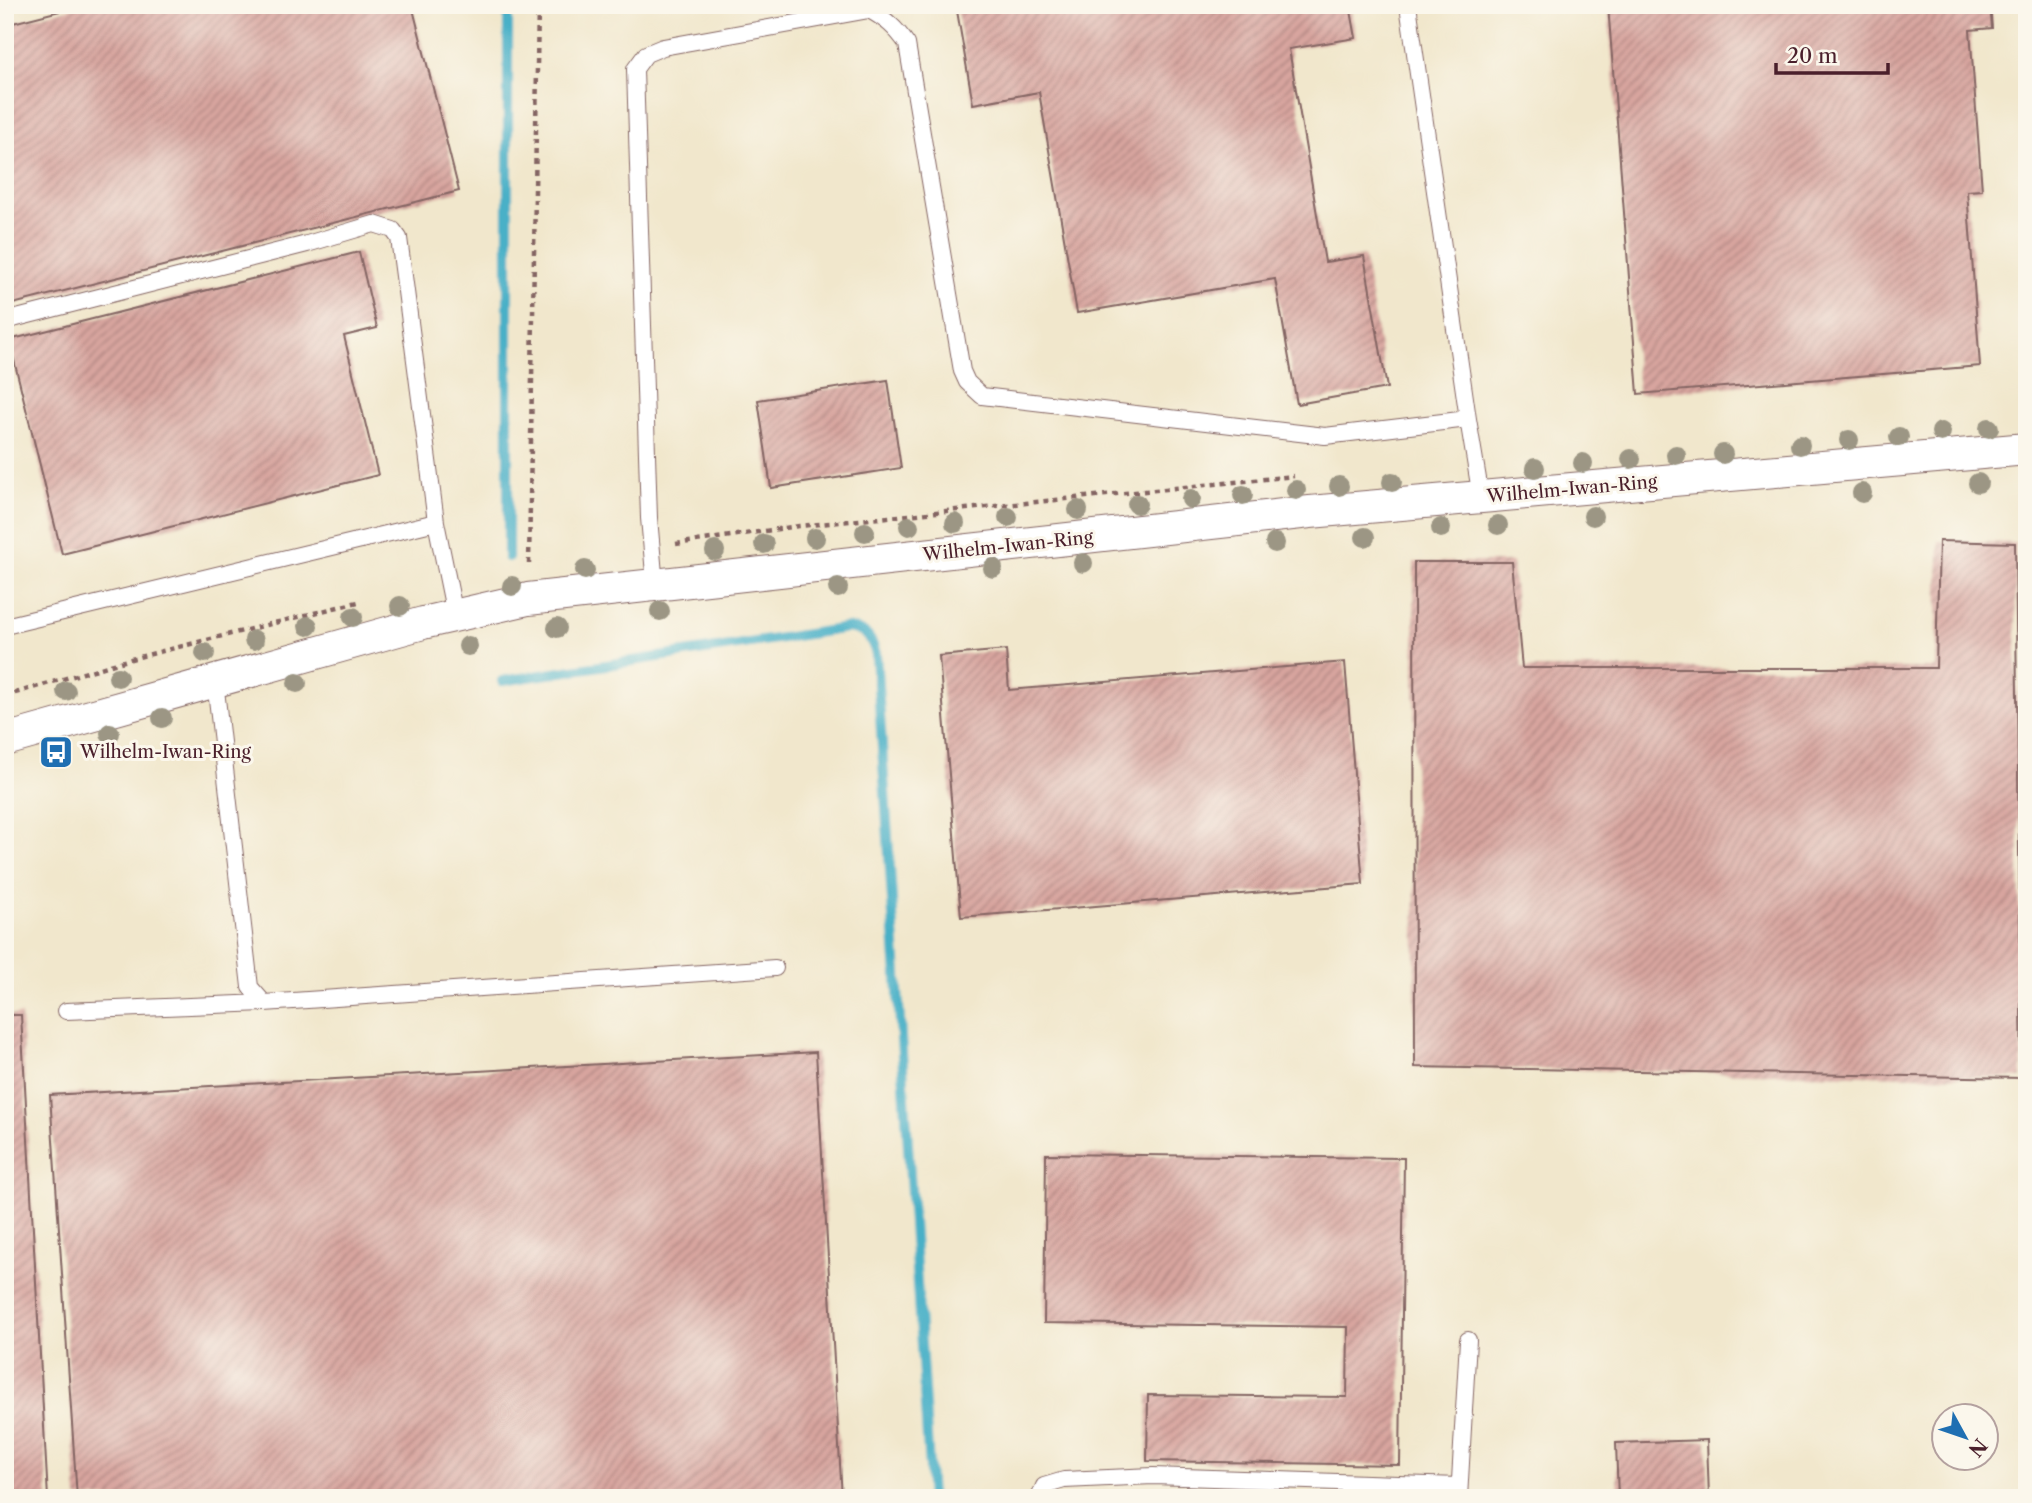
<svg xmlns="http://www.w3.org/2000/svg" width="2032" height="1503" font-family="'Libre Caslon Text',serif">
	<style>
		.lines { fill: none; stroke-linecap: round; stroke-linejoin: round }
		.stream { stroke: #48b0c7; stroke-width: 10 }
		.building { fill: url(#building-hatch) }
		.lane-casing { stroke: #846563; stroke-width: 18 }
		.street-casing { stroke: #846563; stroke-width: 34 }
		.path { stroke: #846563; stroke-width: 4.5; stroke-dasharray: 5 5; stroke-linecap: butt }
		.lane { stroke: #fff; stroke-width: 16 }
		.street { stroke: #fff; stroke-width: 32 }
		.tree { fill: #9c9684 }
		.labels { text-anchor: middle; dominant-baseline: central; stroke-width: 6; stroke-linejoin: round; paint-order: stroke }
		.street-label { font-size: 18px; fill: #4a1f2b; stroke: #fbf7ec }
		.poi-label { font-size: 18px; fill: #4a1f2b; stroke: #fbf7ec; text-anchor: start }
	</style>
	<defs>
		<pattern id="building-hatch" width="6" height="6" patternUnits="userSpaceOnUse" patternTransform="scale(1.75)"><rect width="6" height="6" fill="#d8a59f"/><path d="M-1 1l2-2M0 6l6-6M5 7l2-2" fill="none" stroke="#b18682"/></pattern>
	</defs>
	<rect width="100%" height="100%" fill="#fbf7ec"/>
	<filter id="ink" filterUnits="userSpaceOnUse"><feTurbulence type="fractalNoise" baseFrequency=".0143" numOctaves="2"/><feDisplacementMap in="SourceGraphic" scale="14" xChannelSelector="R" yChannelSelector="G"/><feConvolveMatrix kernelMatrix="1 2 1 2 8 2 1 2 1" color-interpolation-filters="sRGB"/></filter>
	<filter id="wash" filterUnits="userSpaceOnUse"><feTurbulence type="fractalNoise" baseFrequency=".00686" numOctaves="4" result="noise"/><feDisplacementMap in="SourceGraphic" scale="28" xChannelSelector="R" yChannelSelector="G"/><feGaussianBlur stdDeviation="1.57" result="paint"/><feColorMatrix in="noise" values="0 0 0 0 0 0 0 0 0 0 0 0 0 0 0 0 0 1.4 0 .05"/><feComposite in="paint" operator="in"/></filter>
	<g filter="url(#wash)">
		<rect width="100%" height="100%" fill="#f1e7cc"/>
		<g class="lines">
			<path class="stream" d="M508,557v-552
				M502,681l345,-53c18,2 24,8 29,26l55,844"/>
		</g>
		<g id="blocks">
			<path class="building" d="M83,5h329l47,186 -454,115v-281z
				M956,5h394l6,33 -67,11 36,213 39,-6 23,132 -90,16 -22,-125 -198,34 -38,-221 -66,12z
				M1608,5h382l2,23 -22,2 12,160 -15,1 13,175 -342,28z
				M359,252l18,76 -33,8 34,139 -316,79 -53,-214z
				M888,380l13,88 -130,20 -13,-88z
				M1939,541l76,2 7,535 -607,-11 -1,-505h98l10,106h414z
				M1006,650l3,40 336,-28 18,222 -402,33 -22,-261z
				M5,1015h16l27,483h-43z
				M816,1052l26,446h-765l-27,-403z
				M1046,1154l358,4 -4,307 -253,-4 1,-66 199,2 1,-70 -304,-4z
				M1707,1440l2,58h-91l-2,-55z"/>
		</g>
	</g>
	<g filter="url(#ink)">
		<use href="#blocks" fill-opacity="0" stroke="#846563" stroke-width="2"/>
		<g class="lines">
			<g class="lane-casing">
				<path id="lane" d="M1408,5l60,414 13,78
					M5,321l302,-77 67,-20 19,6 6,8 5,38 32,246
					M655,585l-6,-67 -14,-449 11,-15 17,-7 206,-37c17,9 27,18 38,34l55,327 5,11 15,14 343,40 143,-17
					M5,626l431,-104 19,93
					M215,681l35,306 14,16 511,-35
					M66,1011l198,-8
					M1039,1498l5,-12 20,-6 89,-4 306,10
					M1459,1498l9,-158"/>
			</g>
			<g class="street-casing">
				<path id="street" d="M5,740l418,-117 105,-24 782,-87 717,-63"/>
			</g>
			<path class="path" d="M676,544l123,-18 495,-50
				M529,564l9,-559
				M5,696l126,-37 227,-57"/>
			<use href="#lane" class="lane"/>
			<use href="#street" class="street"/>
		</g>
		<g class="tree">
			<circle cx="1989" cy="428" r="10"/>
			<circle cx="1941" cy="432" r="10"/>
			<circle cx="1899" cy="437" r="10"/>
			<circle cx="1849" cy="440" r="10"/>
			<circle cx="1800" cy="445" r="10"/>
			<circle cx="1723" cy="454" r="10"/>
			<circle cx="1676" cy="455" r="10"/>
			<circle cx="1631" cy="459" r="10"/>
			<circle cx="1583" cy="463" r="10"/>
			<circle cx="1535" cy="468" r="10"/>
			<circle cx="1392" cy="482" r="10"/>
			<circle cx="1978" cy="483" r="10"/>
			<circle cx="1339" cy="486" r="10"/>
			<circle cx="1296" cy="490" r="10"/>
			<circle cx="1862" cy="493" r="10"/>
			<circle cx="1243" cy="495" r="10"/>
			<circle cx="1191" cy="499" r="10"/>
			<circle cx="1137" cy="504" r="10"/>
			<circle cx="1078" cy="510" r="10"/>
			<circle cx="1593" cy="516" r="10"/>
			<circle cx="1008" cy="517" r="10"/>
			<circle cx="955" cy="523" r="10"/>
			<circle cx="1498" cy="525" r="10"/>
			<circle cx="909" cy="526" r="10"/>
			<circle cx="1441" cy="528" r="10"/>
			<circle cx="865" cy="532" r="10"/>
			<circle cx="1365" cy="537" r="10"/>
			<circle cx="815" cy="538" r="10"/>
			<circle cx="1275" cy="543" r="10"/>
			<circle cx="764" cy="544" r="10"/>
			<circle cx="715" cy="551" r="10"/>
			<circle cx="1083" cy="563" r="10"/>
			<circle cx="993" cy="568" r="10"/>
			<circle cx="585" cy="570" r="10"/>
			<circle cx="512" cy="586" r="10"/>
			<circle cx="838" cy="588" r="10"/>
			<circle cx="400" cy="606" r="10"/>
			<circle cx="660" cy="611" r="10"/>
			<circle cx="353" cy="617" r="10"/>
			<circle cx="308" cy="626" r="10"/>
			<circle cx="557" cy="628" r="10"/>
			<circle cx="254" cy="640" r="10"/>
			<circle cx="468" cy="646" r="10"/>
			<circle cx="205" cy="653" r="10"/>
			<circle cx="118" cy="677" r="10"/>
			<circle cx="297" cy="683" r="10"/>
			<circle cx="66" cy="691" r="10"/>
			<circle cx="162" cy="718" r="10"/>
			<circle cx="110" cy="733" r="10"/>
		</g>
	</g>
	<defs>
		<g id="bus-square" transform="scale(1.75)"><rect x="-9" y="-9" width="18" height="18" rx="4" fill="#1f6fb2" stroke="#fbf7ec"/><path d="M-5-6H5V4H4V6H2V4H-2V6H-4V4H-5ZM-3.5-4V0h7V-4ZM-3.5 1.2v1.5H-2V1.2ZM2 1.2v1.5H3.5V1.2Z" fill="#fff"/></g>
	</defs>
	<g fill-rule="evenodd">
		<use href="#bus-square" x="56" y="752"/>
	</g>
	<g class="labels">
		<g class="street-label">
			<text transform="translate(1572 489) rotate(-5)">Wilhelm-Iwan-Ring</text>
			<text transform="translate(1008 546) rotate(-6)">Wilhelm-Iwan-Ring</text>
		</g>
		<g class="poi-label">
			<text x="80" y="752">Wilhelm-Iwan-Ring</text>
		</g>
	</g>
	<rect width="2032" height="1503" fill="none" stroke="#fbf7ec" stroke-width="28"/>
	<g transform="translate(1965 1437) rotate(130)"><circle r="33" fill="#fbf7ec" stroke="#b4a19f" stroke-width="2"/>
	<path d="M0-5L12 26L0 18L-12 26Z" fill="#1f6fb2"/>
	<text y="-10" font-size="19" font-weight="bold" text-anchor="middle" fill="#4a1f2b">N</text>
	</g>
	<path d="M1776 63v10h112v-10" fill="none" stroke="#4a1f2b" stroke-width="3.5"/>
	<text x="1787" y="63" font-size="21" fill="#4a1f2b" stroke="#fbf7ec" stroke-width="5" paint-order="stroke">20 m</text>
</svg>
